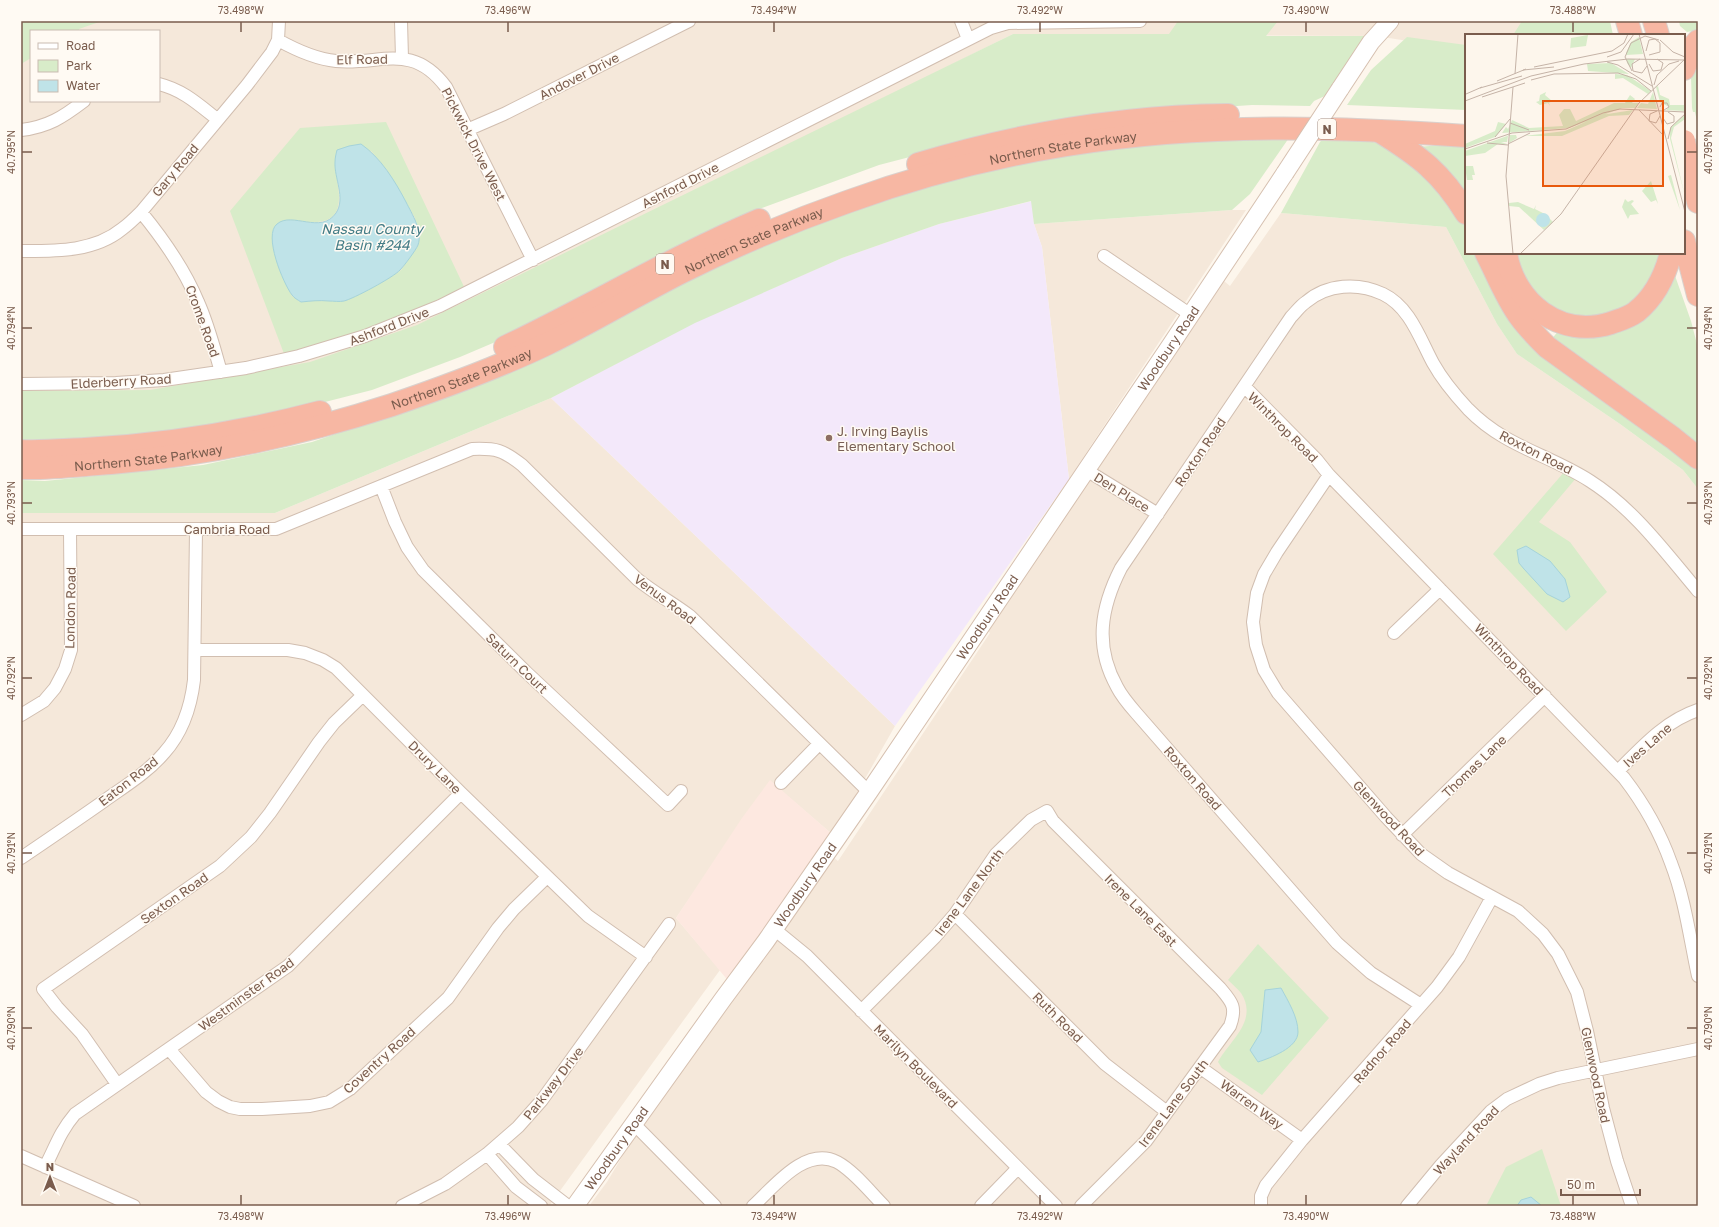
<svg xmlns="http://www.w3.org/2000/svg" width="1719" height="1227" font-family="'Golos Text',sans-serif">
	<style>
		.residential { fill: #f5e8da; fill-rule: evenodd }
		.commercial { fill: #fde8e0 }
		.education { fill: #f3e8fa }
		.green { fill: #d8ecc9; fill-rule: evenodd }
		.water { fill: #bfe3e8; stroke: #a5d3da }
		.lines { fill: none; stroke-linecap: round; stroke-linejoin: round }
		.street-casing { stroke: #d1beb0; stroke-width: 14 }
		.secondary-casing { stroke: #d6c0b0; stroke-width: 19 }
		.highway-casing { stroke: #dad1cd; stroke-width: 24 }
		.street { stroke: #fff; stroke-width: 12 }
		.secondary { stroke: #fff; stroke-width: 17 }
		.highway { stroke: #f7b7a3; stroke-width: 22 }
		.secondary-bridge-casing { stroke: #d6c0b0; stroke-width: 19; stroke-linecap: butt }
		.highway-bridge-casing { stroke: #dad1cd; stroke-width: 24; stroke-linecap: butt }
		.secondary-bridge { stroke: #fff; stroke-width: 17 }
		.highway-bridge { stroke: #f7b7a3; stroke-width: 22 }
		.ticks { fill: none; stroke: #7a5c4d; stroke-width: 1.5 }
		.education-dot { fill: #8d6e63; stroke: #fffaf3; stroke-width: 1.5 }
		.labels { text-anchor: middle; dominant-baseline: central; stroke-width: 3; stroke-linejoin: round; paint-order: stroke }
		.shield { fill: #fffaf3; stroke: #a28b7f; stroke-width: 1 }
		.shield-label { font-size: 12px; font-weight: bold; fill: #7a5c4d }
		.street-label { font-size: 13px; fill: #7a5c4d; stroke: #fffaf3 }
		.education-label { font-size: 13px; fill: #785e54; stroke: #fffaf3; text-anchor: start }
		.water-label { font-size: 14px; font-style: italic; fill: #437c86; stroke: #fffaf3 }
		.inset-road { fill: none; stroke: #c5b3a7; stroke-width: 1 }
		.view { fill: #e8590c; fill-opacity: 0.15; stroke: #e8590c; stroke-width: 2 }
		.inset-edge { fill: none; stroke: #7a5c4d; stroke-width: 2 }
		.neatline { fill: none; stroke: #7a5c4d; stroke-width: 1.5 }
		.ticks-label { font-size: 10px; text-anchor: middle; fill: #7a5c4d }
	</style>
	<rect width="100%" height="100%" fill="#fdf6ec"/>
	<path class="residential" d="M21,21h1513l-10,14h-58v15l-90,-14 -363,-2 -591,293 -117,39 -154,29 -130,-1zM31,31h128v70h-128z
		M1232,210h14l-177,269 -27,-232 -8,-23z
		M1281,213l165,14 51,97 20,30 103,70 63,46 15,19v717h-1109l18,-24 34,-57 188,-271 9,7 152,-228 -4,-4 238,-348 6,5z
		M551,398l344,328 -62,109 -63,-54 -94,137 44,52 -171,236h-528v-693h254z"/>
	<path class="commercial" d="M770,780l63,55 -103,148 -54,-65 66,-100z"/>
	<path class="education" d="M1032,201l2,23 8,23 27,232 -174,247 -344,-328 144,-76 147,-64 97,-34z"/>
	<path class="green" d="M21,21h81l-23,8v2h-48v27l-10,6z
		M1178,21h100l-12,15h110l-36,53 -26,12 -4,5 -58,-1 -119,8 -104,13 -150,39 -120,44 -226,117 -73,31 -88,33 -94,24 -152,23 -105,3v-49l129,-1 160,-28 107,-37 596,-291h156z
		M1522,21h88l3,14h-100z
		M1679,21h19v9l-11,2 -7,-6z
		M1407,37l59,8v65l-119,-5 24,-35z
		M1698,54v72l-3,-14h-2l-1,-4 -1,-31z
		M386,122l81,171 -181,66 -56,-148 70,-83zM371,151l15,18 29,49 -4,37 -10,15 -17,11 -40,20 -30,-1 -13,2 -9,-6 -14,-30 9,-46c37,5 59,5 50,-40z
		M1291,135l-41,59 -18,16 -198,14 -3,-23 -92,23 -97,34 -147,65 -144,75 -276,115h-254v-33l24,1 158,-16 109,-23 105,-36 280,-135 137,-59 119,-35 108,-24 129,-17z
		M1326,135l45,6 33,14 33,27 29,45v26h13l32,66 187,147v23l-15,-19 -63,-46 -103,-70 -20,-30 -51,-97 -165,-14 39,-71z
		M1457,144l9,1v54l-50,-52z
		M1517,253h143l-1,9 -13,29 -24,17 -28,9 -32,-3 -30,-21 -14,-32z
		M1673,270l18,51 7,27v98l-148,-105 10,-12 54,1z
		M1565,471l12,6 -38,45 31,20 37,50 -41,39 -73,-77z
		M1258,944l71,74 -67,77 -40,-27 -4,-6c11,-21 41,-41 23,-69 -4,-5 -9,-9 -13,-13z
		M1542,1149l19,57h-75l20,-39z"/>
	<path class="water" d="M361,144c20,14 34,37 45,58 6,12 17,29 12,43 -2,5 -14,21 -18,25 -6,7 -47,29 -56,31 -4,1 -11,0 -15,0 -10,-1 -18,0 -28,1 -3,-2 -7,-4 -9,-7 -9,-12 -29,-60 -15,-71 15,-13 44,11 59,-11 10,-15 -2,-35 -1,-51 0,-4 1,-8 2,-12l12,-4z
		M1526,546l24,15 15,18 5,18 -7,5 -16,-8 -23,-25 -5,-6 -2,-13z
		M1281,988c7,13 17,29 17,44 0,16 -28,26 -40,30l-8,-12 11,-18 4,-42z
		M1531,1197l11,9h-25l4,-6z"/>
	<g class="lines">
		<g class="street-casing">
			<path id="street" d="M401,21l1,37
				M961,21l7,18
				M278,40c18,10 37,19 58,21 46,4 76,-19 110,26l87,173
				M159,84c24,6 39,20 58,35
				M21,130c27,-3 42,-13 63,-29
				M467,130l37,-16 185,-93
				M141,212c23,28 43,56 57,90 10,22 16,46 23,70
				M21,251c34,0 73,1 101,-22 7,-5 13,-11 19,-17l106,-127 25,-33 6,-12 1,-19
				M1104,256l87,59
				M21,384l95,-1 48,-3 82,-12 53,-12 66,-20 75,-30 551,-278 17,-5 132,-2
				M1245,387l72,73 12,15 295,303c20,26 36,54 47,85 14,36 19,76 27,113
				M1086,470l72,44
				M1329,475l-52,77 -13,22 -7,19 -4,29 3,23 8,25 14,23 108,124 35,37 27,19 70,38 25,23 15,20 19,38 10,39 16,77 14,53 15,45
				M381,486l14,36 12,25 16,23 103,102 142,133 13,-14
				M21,529h255l196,-80c24,-1 31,1 50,16l115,114c17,14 36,24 53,37l179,176
				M1394,633l46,-44
				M195,650h93l17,3 18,7 13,8 125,125 127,123 58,41
				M21,715l23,-14 11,-13 10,-19 6,-19 -1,-120
				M1618,771c24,-24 47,-50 80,-61
				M781,783l38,-39
				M1402,835l143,-139
				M21,858c28,-19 56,-38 83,-57 21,-15 44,-29 60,-48 18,-20 27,-47 30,-73l2,-150
				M955,914l150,150 62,48
				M774,929l33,27 249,250
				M1421,1005l-50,-32 -34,-30 -200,-229c-7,-8 -15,-17 -20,-27 -23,-41 -16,-80 4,-119l170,-251c5,-5 9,-11 15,-15 21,-18 52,-20 77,-8 27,13 37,45 50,69 10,18 22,32 35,46 37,38 80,45 122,72 44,28 75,71 108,110
				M861,1011l74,-74 20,-23 41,-60 35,-34 16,-9 6,10 167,167c12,14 17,19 10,38l-84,115 -65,65
				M169,1049l37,43 12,9 12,6 10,2h22l48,-3 19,-4 21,-13 98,-91 50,-70 16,-19 33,-32
				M1201,1068l101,72
				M117,1084l-35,-50 -25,-27 -14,-18 177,-123 31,-29 19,-24 49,-71 15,-19 29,-28
				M633,1123l82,83
				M499,1144l34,35 35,27
				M487,1154l29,33 25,19
				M21,1156l113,50
				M45,1167c11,-21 14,-34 30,-53l213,-148 173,-173
				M402,1206l43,-22 42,-30 31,-27 24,-27 127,-176
				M753,1206c21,-19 52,-60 84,-44 17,9 34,31 47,44
				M981,1206l37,-38
				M1261,1206v-10l5,-11 36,-45 135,-153 22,-30 33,-60
				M1407,1206l34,-41 50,-54 16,-12 32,-15 19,-6 140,-29"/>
		</g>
		<g class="secondary-casing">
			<g id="secondary">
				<path d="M1340,89l31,-47 19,-21"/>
				<path id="s1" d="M575,1206l148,-207 43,-58 103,-149 301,-446 115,-173"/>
			</g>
		</g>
		<g class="highway-casing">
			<g id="highway">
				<path d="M1627,21l4,14"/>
				<path d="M1654,21l4,14"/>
				<path d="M1684,69l8,-21 6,-7"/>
				<path d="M1379,131c40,25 62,41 87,82"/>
				<path d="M918,164c100,-30 206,-48 310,-49"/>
				<path d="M1691,174l7,28"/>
				<path d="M1684,241l14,54"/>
				<path d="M1486,253c11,21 20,45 34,64 8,11 17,20 27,30l126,91 25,20"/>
				<path d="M1506,253c8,50 54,86 105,70 8,-3 17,-5 25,-11 19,-15 29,-36 35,-59"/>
				<path d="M505,347c86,-41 167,-90 254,-127"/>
				<path d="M21,451c21,1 43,-1 64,-2 79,-4 159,-17 235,-37"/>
				<path id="s2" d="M21,468c30,1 60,-3 90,-5 98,-8 188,-28 281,-58 53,-18 105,-37 155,-61 45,-22 88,-48 133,-71 54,-27 110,-51 167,-71 118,-43 244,-67 370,-72 83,-4 166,0 249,6"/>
			</g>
		</g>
		<use href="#street" class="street"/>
		<use href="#secondary" class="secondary"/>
		<use href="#highway" class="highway"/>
		<g class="secondary-bridge-casing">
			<path id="secondary-bridge" d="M1285,173l55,-84"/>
		</g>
		<g class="highway-bridge-casing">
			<path id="highway-bridge" d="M1684,141l7,33"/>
		</g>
		<use href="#secondary-bridge" class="secondary-bridge"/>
		<use href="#highway-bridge" class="highway-bridge"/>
	</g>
	<path class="ticks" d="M241,22v10M508,22v10M774,22v10M1040,22v10M1306,22v10M1573,22v10M22,152h10M1687,152h10M22,328h10M1687,328h10M22,503h10M1687,503h10M22,678h10M1687,678h10M22,853h10M1687,853h10M22,1028h10M1687,1028h10M241,1195v10M508,1195v10M774,1195v10M1040,1195v10M1306,1195v10M1573,1195v10"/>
	<circle class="education-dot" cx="829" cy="438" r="4"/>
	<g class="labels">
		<g class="shield">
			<rect x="1318" y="119" width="18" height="20" rx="3"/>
			<rect x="656" y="254" width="18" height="20" rx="3"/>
		</g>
		<g class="shield-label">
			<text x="1327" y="129">N</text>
			<text x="665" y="264">N</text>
		</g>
		<g class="street-label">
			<text transform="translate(362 59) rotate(-1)">Elf Road</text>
			<text transform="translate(579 76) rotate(-27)">Andover Drive</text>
			<text transform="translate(474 144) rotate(63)">Pickwick Drive West</text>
			<text stroke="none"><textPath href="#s2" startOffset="1100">Northern State Parkway</textPath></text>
			<text transform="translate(175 170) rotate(-50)">Gary Road</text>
			<text transform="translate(680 185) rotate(-27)">Ashford Drive</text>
			<text stroke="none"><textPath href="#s2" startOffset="776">Northern State Parkway</textPath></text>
			<text transform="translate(203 321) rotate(70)">Crome Road</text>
			<text transform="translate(389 326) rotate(-21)">Ashford Drive</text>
			<text stroke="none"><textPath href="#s1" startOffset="1043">Woodbury Road</textPath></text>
			<text stroke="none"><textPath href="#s2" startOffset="452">Northern State Parkway</textPath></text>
			<text transform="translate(121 381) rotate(-3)">Elderberry Road</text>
			<text transform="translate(1283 427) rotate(45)">Winthrop Road</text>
			<text transform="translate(1200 452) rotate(-56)">Roxton Road</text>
			<text transform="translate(1536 452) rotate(27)">Roxton Road</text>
			<text stroke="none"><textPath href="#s2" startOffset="128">Northern State Parkway</textPath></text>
			<text transform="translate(1122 492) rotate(32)">Den Place</text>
			<text x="227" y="529">Cambria Road</text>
			<text transform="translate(665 599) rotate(37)">Venus Road</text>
			<text transform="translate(70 608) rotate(-89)">London Road</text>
			<text stroke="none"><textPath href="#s1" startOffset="719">Woodbury Road</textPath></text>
			<text transform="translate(1509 659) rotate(46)">Winthrop Road</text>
			<text transform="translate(517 663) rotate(44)">Saturn Court</text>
			<text transform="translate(1647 745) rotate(-41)">Ives Lane</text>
			<text transform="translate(1474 766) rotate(-44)">Thomas Lane</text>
			<text transform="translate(435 767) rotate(45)">Drury Lane</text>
			<text transform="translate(1193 778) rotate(49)">Roxton Road</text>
			<text transform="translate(128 781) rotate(-38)">Eaton Road</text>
			<text transform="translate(1389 818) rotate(47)">Glenwood Road</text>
			<text stroke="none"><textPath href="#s1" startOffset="395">Woodbury Road</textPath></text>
			<text transform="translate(969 892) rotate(-53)">Irene Lane North</text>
			<text transform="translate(174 898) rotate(-35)">Sexton Road</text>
			<text transform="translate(1141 910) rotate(45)">Irene Lane East</text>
			<text transform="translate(246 994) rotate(-36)">Westminster Road</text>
			<text transform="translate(1058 1017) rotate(45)">Ruth Road</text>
			<text transform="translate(1382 1051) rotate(-49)">Radnor Road</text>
			<text transform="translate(379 1060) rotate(-42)">Coventry Road</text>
			<text transform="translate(916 1066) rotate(45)">Marilyn Boulevard</text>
			<text transform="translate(1596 1075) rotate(78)">Glenwood Road</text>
			<text transform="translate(553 1083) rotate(-52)">Parkway Drive</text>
			<text transform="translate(1173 1103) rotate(-53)">Irene Lane South</text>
			<text transform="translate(1252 1104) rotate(36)">Warren Way</text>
			<text transform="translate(1466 1140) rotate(-47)">Wayland Road</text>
			<text stroke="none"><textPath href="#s1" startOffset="71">Woodbury Road</textPath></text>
		</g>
		<g class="education-label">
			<text x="837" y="431">J. Irving Baylis<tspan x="837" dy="15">Elementary School</tspan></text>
		</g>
		<g class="water-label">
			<text x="372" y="228">Nassau County<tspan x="372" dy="16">Basin #244</tspan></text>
		</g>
	</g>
	<g transform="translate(1465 34)">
		<rect width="220" height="220" fill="#fdf6ec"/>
		<path d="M123,1l-2,11 -16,2v3l1,-13zM174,3l4,17 -17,1 1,4h8l-4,9 3,4 -7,-9 -1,-10 5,-11zM146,29l18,11 -41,-3 -1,-7zM150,40l12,1 24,16 -3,3 -25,-16 -8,1zM193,52l2,9 9,4 1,6h15v6l-19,-1 3,-3 -9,-5 -4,-15zM81,58l-1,3 7,6 -3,2 1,3 -2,-3 -8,2 -4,-3 3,-1 1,-6zM188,58l4,17 -20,-1 4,-5 7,1zM165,61l5,4 -3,4h7l-4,5h-13l-53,20 -67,5 4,-6 2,2 4,-9 17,8 34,-2 -4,-11 5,-6h6l6,12 38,-18h11zM168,76l-4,5 -20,1 -47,20h-38l41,-5 36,-16zM220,80v5l-11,8 -3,11 14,58 -15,-57v-11zM33,88l8,2 -11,13 -30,11v-4l30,-13zM45,101h6l1,3 -8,5 1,-7h-2l-1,6h-6l6,2h-9l-13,9 -20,3v-5zM0,132h8l2,9h-3l1,5h-6zM206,141l8,31 1,4 -12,-34zM186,147l6,19 1,4 -2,-4 -5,2 -9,-11zM160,165l3,3 4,-2 2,1 -3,3 8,10 -9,1 -2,4 -6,-12zM53,168l16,7 2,-4 -1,4 10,5 8,8 -9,8 -25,-23 -10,-1v-3z" fill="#d8ecc9"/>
		<path d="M71 186a7 7 0 1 1 14 0a7 7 0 1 1-14 0Z" fill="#bfe3e8"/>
		<path class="inset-road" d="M174,0l46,178M195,6l13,12 12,5M181,17l3,-11 6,-1 5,4v9l-11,3M142,23l14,-5 13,-18M175,25l-8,5 1,7 9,2 5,-7M142,28l11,3 34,21M184,30l4,7 8,-1 2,-7 -6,-4M69,33l78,-16 12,-8 4,-9M58,36l31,-3M167,37l-7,-14 6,-14 14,-7 14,4M50,40l3,-40M66,46l23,-6 64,-1 18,6 15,12M32,47l29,-12M189,51l3,-10 12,-11 10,-3M48,53l-7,89 7,78M15,54l42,-12M1,60l16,-7M17,63l43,-14M0,67l66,-25 53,-12 44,-5 57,1M195,73l2,-4h5l2,4 -5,3M174,76l25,26M192,77l-7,3 -1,7 7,2 4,-7M198,84l4,6 7,-2v-6l-6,-4M45,89l19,7M30,103l15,-18M203,105l3,-12 14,-13M22,109l21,2M43,110l22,-11M0,115l47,-16 54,-4 37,-16 17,-4 65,3M55,220l41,-40 78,-111 46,-44"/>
		<path class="view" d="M78,67h120v85h-120z"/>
		<rect width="220" height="220" class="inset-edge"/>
	</g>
	<rect width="1719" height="1227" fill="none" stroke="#fffaf3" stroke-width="44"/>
	<rect x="30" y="30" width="130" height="72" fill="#fffaf3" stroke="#cabbb1"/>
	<rect x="38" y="43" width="20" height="6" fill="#ffffff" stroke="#cabbb1"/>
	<text x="66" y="50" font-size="12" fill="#7a5c4d">Road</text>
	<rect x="38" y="60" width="20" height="12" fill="#d8ecc9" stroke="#cabbb1"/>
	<text x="66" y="70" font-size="12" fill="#7a5c4d">Park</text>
	<rect x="38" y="80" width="20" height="12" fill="#bfe3e8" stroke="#cabbb1"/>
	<text x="66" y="90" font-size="12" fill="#7a5c4d">Water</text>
	<g transform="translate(50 1177)" stroke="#fffaf3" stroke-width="3" paint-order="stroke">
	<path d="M0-3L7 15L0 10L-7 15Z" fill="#7a5c4d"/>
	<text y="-6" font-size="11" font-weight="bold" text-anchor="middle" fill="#7a5c4d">N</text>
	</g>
	<path d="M1561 1189v6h79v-6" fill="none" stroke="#7a5c4d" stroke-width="2"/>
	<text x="1567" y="1189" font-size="12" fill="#7a5c4d" stroke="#fffaf3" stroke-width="3" paint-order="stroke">50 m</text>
	<rect x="22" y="22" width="1675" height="1183" class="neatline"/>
	<g class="ticks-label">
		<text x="241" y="14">73.498°W</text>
		<text x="508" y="14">73.496°W</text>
		<text x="774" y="14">73.494°W</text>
		<text x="1040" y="14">73.492°W</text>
		<text x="1306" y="14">73.490°W</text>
		<text x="1573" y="14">73.488°W</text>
		<text transform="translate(11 152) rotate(-90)" y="4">40.795°N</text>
		<text transform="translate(1708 152) rotate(-90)" y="4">40.795°N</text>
		<text transform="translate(11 328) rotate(-90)" y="4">40.794°N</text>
		<text transform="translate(1708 328) rotate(-90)" y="4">40.794°N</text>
		<text transform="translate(11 503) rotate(-90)" y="4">40.793°N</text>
		<text transform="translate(1708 503) rotate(-90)" y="4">40.793°N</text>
		<text transform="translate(11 678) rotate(-90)" y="4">40.792°N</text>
		<text transform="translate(1708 678) rotate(-90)" y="4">40.792°N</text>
		<text transform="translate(11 853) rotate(-90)" y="4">40.791°N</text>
		<text transform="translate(1708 853) rotate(-90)" y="4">40.791°N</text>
		<text transform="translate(11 1028) rotate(-90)" y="4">40.790°N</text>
		<text transform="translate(1708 1028) rotate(-90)" y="4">40.790°N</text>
		<text x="241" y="1220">73.498°W</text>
		<text x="508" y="1220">73.496°W</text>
		<text x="774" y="1220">73.494°W</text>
		<text x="1040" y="1220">73.492°W</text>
		<text x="1306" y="1220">73.490°W</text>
		<text x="1573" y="1220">73.488°W</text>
	</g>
</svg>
